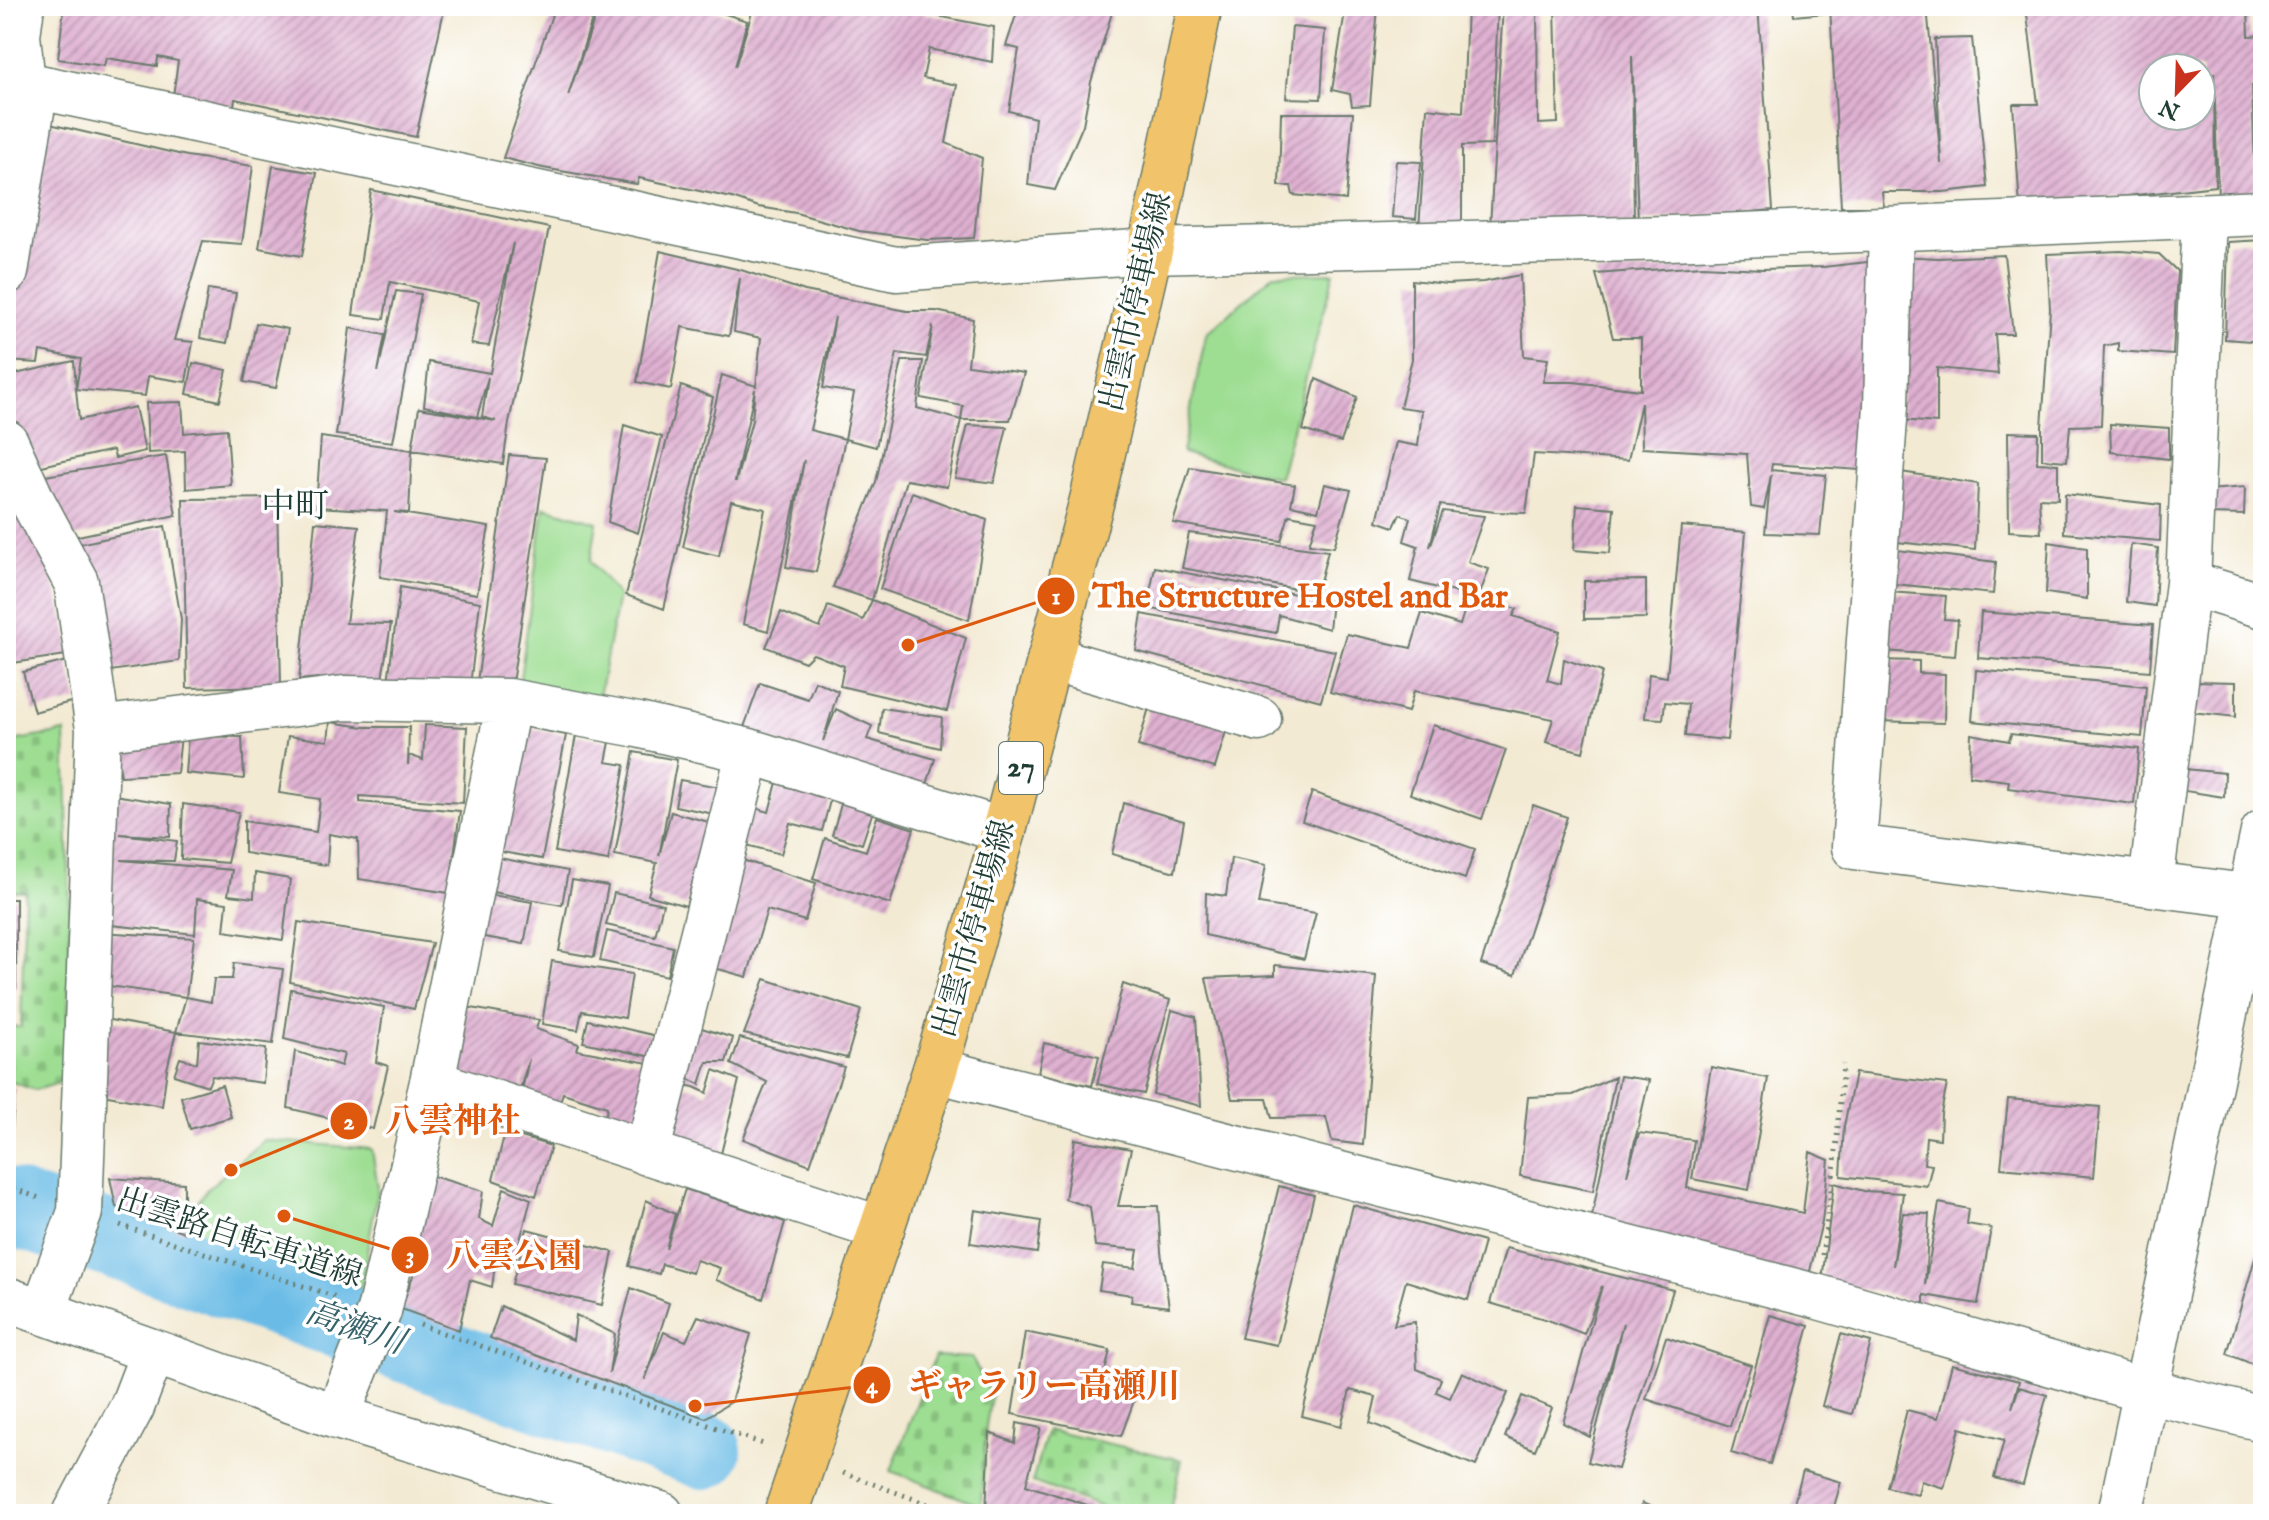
<svg xmlns="http://www.w3.org/2000/svg" width="2269" height="1520" font-family="'IM FELL English','Noto Serif JP',serif">
	<style>
		.green { fill: #9ede93; stroke: #5e8e64; stroke-width: 2 }
		.cemetery { fill: url(#cemetery-stones); stroke: #5e8e64; stroke-width: 2 }
		.lines { fill: none; stroke-linecap: round; stroke-linejoin: round }
		.river { stroke: #6abce6; stroke-width: 76 }
		.building { fill: url(#building-hatch); fill-rule: evenodd }
		.minor-casing { stroke: #697a6c; stroke-width: 47 }
		.major-casing { stroke: #697a6c; stroke-width: 47 }
		.path { stroke: #697a6c; stroke-width: 5; stroke-dasharray: 2 6; stroke-linecap: butt }
		.minor { stroke: #fff; stroke-width: 44 }
		.major { stroke: #f1c36a; stroke-width: 44 }
		.labels { text-anchor: middle; dominant-baseline: central; stroke-width: 7; stroke-linejoin: round; paint-order: stroke }
		.shield { fill: #fff; stroke: #627771; stroke-width: 2 }
		.shield-label { font-size: 30px; font-weight: bold; fill: #1f3d34 }
		.street-label { font-size: 32px; fill: #1f3d34; stroke: #fff }
		.neighbourhood-label { font-size: 34px; fill: #1f3d34; stroke: #fff }
		.water-label { font-size: 34px; font-style: italic; fill: #366369; stroke: #fff }
		.leader { fill: none; stroke: #de580e; stroke-width: 3 }
		.callout-dot { fill: #de580e; stroke: #fff; stroke-width: 3 }
		.mark-label { font-size: 24px; text-anchor: middle; font-weight: bold; fill: #fff }
		.callout-label { font-size: 34px; text-anchor: middle; font-weight: bold; fill: #de580e; stroke: #fff; stroke-width: 7; stroke-linejoin: round; paint-order: stroke }
	</style>
	<defs>
		<pattern id="cemetery-stones" width="16" height="16" patternUnits="userSpaceOnUse" patternTransform="scale(2)"><rect width="16" height="16" fill="#9ede93"/><path d="M2 7V4a2 2 0 0 1 4 0v3zM10 15v-3a2 2 0 0 1 4 0v3z" fill="#88bf7f"/></pattern>
		<pattern id="building-hatch" width="6" height="6" patternUnits="userSpaceOnUse" patternTransform="scale(2)"><rect width="6" height="6" fill="#dfb0d1"/><path d="M-1 1l2-2M0 6l6-6M5 7l2-2" fill="none" stroke="#b490aa"/></pattern>
	</defs>
	<rect width="100%" height="100%" fill="#fff"/>
	<filter id="ink" filterUnits="userSpaceOnUse"><feTurbulence type="fractalNoise" baseFrequency=".0125" numOctaves="2"/><feDisplacementMap in="SourceGraphic" scale="16" xChannelSelector="R" yChannelSelector="G"/><feConvolveMatrix kernelMatrix="1 2 1 2 8 2 1 2 1" color-interpolation-filters="sRGB"/></filter>
	<filter id="wash" filterUnits="userSpaceOnUse"><feTurbulence type="fractalNoise" baseFrequency=".006" numOctaves="4" result="noise"/><feDisplacementMap in="SourceGraphic" scale="32" xChannelSelector="R" yChannelSelector="G"/><feGaussianBlur stdDeviation="1.8" result="paint"/><feColorMatrix in="noise" values="0 0 0 0 0 0 0 0 0 0 0 0 0 0 0 0 0 1.4 0 .05"/><feComposite in="paint" operator="in"/></filter>
	<g filter="url(#wash)">
		<rect width="100%" height="100%" fill="#f3ead3"/>
		<path class="green" d="M1334,273l-55,205 -97,-25 24,-119 68,-60z
			M544,507l53,15 -6,39 27,35 -21,111 -79,-14z
			M264,1140l108,9 6,39 -17,100 -169,-58 6,-28 9,-13z"/>
		<path class="cemetery" d="M65,732l5,183 -3,166 -32,9 -29,-10v-53h15l4,-135 -19,-1v-149z
			M935,1356l37,2 19,38 -5,30 -5,80 -90,-35z
			M1047,1430l135,30 -12,54h-49l-89,-32z"/>
		<g class="lines">
			<path class="river" d="M6,1206l127,41 571,204"/>
		</g>
		<g id="blocks">
			<path class="building" d="M64,6h381l-29,131 -181,-38 -1,7 -61,-10 5,-35 -20,-4 -1,9 -51,-8 -2,8 -46,-7z
				M555,6h28l12,4 -27,86 31,-90h102l46,15 -12,46 19,-61h152v4l88,17 -2,35 -63,-13 -6,29 34,7 -11,58 36,15 -8,80 -47,2 -68,-9 -63,-18 -37,-6 -27,-9 -93,-20 -2,6 -94,-16 -40,-10z
				M1019,6h95l-23,76 -8,43 -28,65 -27,-5 7,-67 -26,-7 10,-62 -13,-3z
				M1346,6h32l-8,99 -18,1 -2,-12 -18,-4z
				M1467,6h31l-6,139 -30,1v80l-43,3 8,-121 36,4z
				M1503,6h34l1,118 20,-1 -3,-117h203l15,204 -135,12 -6,-167 2,169 -144,2z
				M1793,6h33v7l-32,3z
				M1830,6h97l14,158 -6,-125 37,-1 15,149 -44,5h-61l2,15h-43z
				M2026,6h105v4l49,1v-5h68l1,30 14,-1v51h-11l4,111 -38,1 -4,-126 1,114 -195,22 -7,-104h25zM2153,68h48v48h-48z
				M1292,27l33,3 -4,69 -35,-1z
				M1281,113h72l-7,87 -53,-5 -2,-9h-12z
				M41,122l146,34 66,10 -11,78 -39,-3 -29,99 19,2 -7,40 -38,-6 -3,20 -69,-7 3,31 56,-13 10,44 -30,7 -2,-8 -89,20 -18,-84v-10l68,-15 2,28 5,-30 -41,-8 -2,12 -32,-2v-18z
				M1396,161l25,1 -5,57 -24,-2z
				M273,166l44,7 -15,83 -43,-8z
				M371,190l178,38 -40,195 -6,41 -91,-14 7,-42 77,13 -14,-4 6,-40 -11,40 -53,-11 5,-44 61,11 23,-130 -24,103 -18,-2 8,-43 -89,-19 -6,37 -31,-4z
				M2263,240v102l-38,-3 3,-97z
				M660,251l81,19 64,21 102,20h29l37,8 -5,46 56,8 -14,47h-49l2,-14 -42,-8 12,-73 -7,32 -29,-4 -21,94 -31,-8 -29,133 -30,-5 18,-107 -36,171 -25,-7 22,-115 -34,-8 -12,55 -36,-9 39,-172 34,11 5,-48 -27,-6 6,-54 -11,58 -47,-9 -11,62 -34,-7zM835,317l-12,71 31,5 -9,46 -35,-9zM755,389l-3,31 -16,61h-1z
				M2121,251l38,3 18,17 -4,84 -55,-4v-8l-14,3 -3,79 -31,1 -3,35 -25,-2v-32l8,-118 -3,-55z
				M2004,255l9,79h-18l3,40 -61,-6v55l-36,-3 -2,-164 39,2z
				M1877,261l-17,209 -88,-6 -1,6 55,5 -6,60 -55,-2 6,-58 -7,34 -13,-2 -4,-53 -105,-6 -1,-45 -13,57 -94,-6 -8,59 -31,-1 -55,-7 -10,42 13,-36 41,5 -16,46 21,7 -11,30 39,10 -4,7 47,15 -13,49 14,4 3,-25 38,13 -19,80 -37,-10 7,-23 -139,-28 -6,21 -78,-20 17,-58 64,14 11,-35 38,12 9,-29 -59,-15 8,-35 -14,-5 6,-23 -10,-4 -6,13 -17,-6 19,-79 22,4 4,-36 -22,-3 12,-48v-79l35,4 36,-2 37,-7 4,81 24,3 -5,23h31l67,8v-52h-28l-17,-64 106,-8 61,3 60,-2z
				M208,289l28,4 -9,50 -27,-5z
				M396,291l25,3 -28,148 -57,-7 14,-107 35,7 -7,37z
				M256,323l32,6 -12,59 -32,-6z
				M902,361h21l-6,47 44,12 -14,67 -41,-7 -34,120 -39,-13 43,-105z
				M193,363l34,7 -7,31 -33,-7z
				M1316,379l41,18 -16,45 -38,-12z
				M681,386l32,11 -49,212 -38,-14z
				M182,402l2,31 43,-4 4,56 -45,4 -1,-38 -37,2 -2,-50z
				M2110,424l59,4v31l-58,-7z
				M624,425l38,12 -24,96 -30,-11z
				M968,425l39,2 -13,56 -39,-5z
				M2008,432l30,1 -1,30 21,1v35l-19,-1 2,35 -32,-2z
				M321,437l91,13 -3,63 -15,-1 95,15 -12,67 -97,-17 7,-66 -71,-4z
				M509,455l37,3 -35,232 -35,-1z
				M166,456l10,59 -112,24 -31,-61z
				M1190,467l105,18 -4,20 27,6 7,-27 26,6 -17,57 -25,-3 8,-24 -28,-5 -8,26 -108,-18z
				M1901,472l77,12 -3,66 -78,-8z
				M6,482l37,61 30,111 -67,10z
				M2245,487l-1,28 -35,-1v-24z
				M912,492l75,28 -18,100 -89,-31z
				M2065,494l96,11 -1,36 -96,-8z
				M277,498l4,188 -94,2 -4,-189z
				M1577,505l37,3 -4,45 -36,-3z
				M315,522l44,4 -13,97 45,1 -11,67 -61,3 -2,-16 -18,2z
				M165,526l16,93 -2,42 -75,11 -30,-127z
				M1681,526l65,6 -19,208 -42,-4 3,-32 -23,-2 -2,17 -18,-1 4,-44 18,3z
				M1189,533l139,18 -11,42 -135,-25z
				M2049,542l38,6v51l-41,-6z
				M2131,544l27,4 -3,58 -29,-4z
				M1897,550l99,12 -3,32 -98,-10z
				M1155,567l177,34 -3,28 -50,-14 -3,18 -129,-25z
				M1646,580v38l-62,1v-38z
				M400,587l80,15 -11,92 -82,-4z
				M1888,592l58,4 -2,23 14,1 -3,36 -71,-5z
				M872,600l94,38 -19,73 -107,-25 4,-20 -31,-12 -8,8 -39,-15 15,-35 39,16 8,-22 35,14z
				M1981,612l172,13 -3,46 -172,-13z
				M1142,614l193,37 -14,50 -185,-50z
				M1878,660l41,1v12l26,1 -1,49 -68,-2z
				M67,661l11,39 -44,12 -11,-40z
				M1976,670l170,16 -4,51 -170,-16z
				M815,681l23,10 -15,50 13,-32 36,17 -5,13 68,20 -12,38 -180,-67 17,-47 48,16z
				M2193,681l43,1v35l-44,-5z
				M1153,694l77,24 -15,50 -77,-22z
				M882,708l60,9 -2,31 -61,-15z
				M330,722l34,5h45l-1,38 1,-10 14,5 2,-35 42,2 -4,76 -103,-7v6l100,9 -11,82 -90,-14 -1,-40 -29,-5 -2,31 -83,-12v-32l72,11 4,-33 -41,-6 9,-57 40,5z
				M515,725l51,10 -24,124 -52,-9z
				M1433,725l73,25 -24,69 -72,-25z
				M1971,734l38,7 2,-7 128,15 -5,55 -126,-16 1,-7 -40,-5z
				M576,735l34,7 -4,20 19,3 -17,96 -53,-9z
				M181,736l-4,37 -56,3 -6,-31z
				M188,736l54,1 2,42 -59,-6z
				M634,752l43,8 -18,96 12,-44 38,10 -23,84 -38,-11 9,-32 -42,-8z
				M2185,769l40,4 -1,24 -39,-6z
				M779,775l54,14 -11,42 -32,-8 -9,31 -46,-12 10,-37 24,7z
				M680,780l40,7 -6,27 -39,-8z
				M1312,792l163,57 -10,30 -163,-58z
				M114,795l57,9 -1,33 -50,-3 57,7 -3,20 -53,-1 111,10 -4,25 26,3 1,-25 35,6 -7,61 -59,-9 3,-28 -30,-4 -2,35 -93,-10z
				M842,801l31,10 -11,33 -30,-9z
				M1123,803l61,18 -9,51 -63,-18z
				M183,804l56,8 -12,51 -46,-4z
				M1533,805l34,12 -52,158 -34,-11z
				M877,817l37,12 -24,75 -77,-25 12,-41 41,13z
				M489,856l79,15 -6,34 -80,-15z
				M729,856l87,27 -11,38 -38,-11 -20,67 -43,-12z
				M1231,858l35,7 -7,39 57,9 -12,46 -99,-24 1,-42 20,3z
				M572,880l36,6 -14,71 -35,-6z
				M481,893l51,9 -8,42 -51,-9z
				M614,893l49,11 -8,32 -49,-11z
				M6,899h10v89h-10z
				M298,922l134,21 -18,66 -124,-27z
				M607,931l66,16 -6,29 -67,-15z
				M100,932l94,6 -8,59 -91,-13z
				M552,961l80,13 -7,44 -43,-7 -4,19 -36,-6z
				M234,963l49,6 -10,75 -97,-12 10,-35 25,5 3,-23h18z
				M1275,965l101,11 -13,169 -31,-4 -6,-24 -54,1 -5,-19h-35l-26,-121 69,-3z
				M765,979l96,31 -14,48 -103,-24z
				M1123,984l47,16 -26,94 -47,-10z
				M291,989l93,18 -8,55 12,4 -15,63 -85,-21 7,-57 46,15 3,-12 -60,-15z
				M460,1006l79,14 -3,9 43,15 -2,6 77,14 -20,71 -30,-8 3,-20 -44,-14 -6,17 -37,-11 9,-40 -9,30 -72,-17z
				M1172,1010l24,7 5,89 -48,-12z
				M88,1016l88,16 -9,37 -5,37 -81,-15z
				M588,1020l69,16 -5,21 -69,-15z
				M689,1024l44,14 -7,24h-19l-7,22 -24,-11z
				M740,1038l104,29 -34,98 -67,-26 24,-57 -36,-18z
				M199,1040l67,9 -3,34 -51,-7 -4,10 -34,-11 6,-17 17,5z
				M1044,1043l55,13 -7,30 -54,-13z
				M1711,1067l57,11 -19,112 -57,-11z
				M714,1070l25,10 -21,86 -60,-19 15,-64 21,4 13,6z
				M1855,1073l92,11 -6,29 -1,26 -14,-2 -2,27 8,1 -5,21 -86,-10 3,-50z
				M1620,1076l29,4 -22,95 12,-42 55,7 -7,48 116,25 7,-61 19,8 -7,62 -14,57 -217,-58z
				M1615,1077l-22,114 -73,-15 8,-79 45,-2z
				M222,1085l9,32 -41,12 -9,-32z
				M6,1088l9,1 -4,54h-5z
				M2008,1099l92,8 -6,70 -93,-9z
				M505,1132l46,14 -15,50 -43,-16z
				M1075,1139l56,10 -13,57h40l3,46 8,55 -38,-5 1,-7 -33,-5 4,-26 32,4 3,-18 -43,-4 -5,-39 -25,-8z
				M422,1173l61,18 -4,28 14,7 11,-38 27,11 -17,64 -18,-5 -4,29 -22,-7 -11,50 -58,-21 13,-36 -21,-13z
				M110,1178l74,5v49l-68,-25z
				M1834,1183l30,8 39,2 -10,73 10,-53 26,1 -4,71 14,-82 30,6 -2,15 24,4 -13,76 -54,-9v11l-35,-12 -67,-13z
				M1279,1186l35,9 -37,150 -36,-7z
				M685,1189l100,33 -22,77 -47,-19 4,-12 -24,-8 -4,13 -30,-9 -3,10 -30,-8 17,-66 29,14 -9,35z
				M1353,1205l131,37 -16,58 -62,-19 -12,44 21,-3 2,47 24,10 -5,13 14,6 12,-26 46,21 -32,73 -106,-43 6,-26 -26,-7 -9,36 -39,-10z
				M975,1210l66,11 -4,32 -67,-10z
				M527,1229l86,23 -11,53 -90,-21z
				M2263,1231v162l-9,-2 6,-24 -33,-13z
				M1506,1248l167,42 -55,179 -30,-7 35,-139 -33,114 -27,-14 39,-137 -18,48 -36,-14 -58,-17z
				M631,1288l38,15 -24,77 19,-48 22,9 12,-25 53,18 -20,68 -26,16 -215,-80 11,-32 72,34 3,-25 39,19 -6,39z
				M1770,1315l39,11 -39,138 -39,-11z
				M1025,1332l85,18 -9,40 34,8 -14,38 -109,-22z
				M1841,1334l30,8 -19,72 -30,-8z
				M1666,1337l85,28 -21,61 -84,-27z
				M1952,1364l67,17 -7,27 7,-21 28,8 -24,90 -29,-7 10,-38 -44,-12 -16,60 -23,-7 -3,14 -31,-8 20,-77 31,8z
				M1522,1396l30,12 -17,42 -30,-13z
				M1017,1423l24,5 -15,57 89,29h-121l-8,-3 4,-78 25,10z
				M1803,1471l38,11 -9,32h-41z
				M1642,1503l27,11h-32z"/>
		</g>
	</g>
	<g filter="url(#ink)">
		<use href="#blocks" fill-opacity="0" stroke="#697a6c" stroke-width="2"/>
		<g class="lines">
			<g class="minor-casing">
				<path id="minor" d="M6,80l890,189 254,-18 520,-13 593,-25
					M2204,217l-16,366 75,23
					M1891,229l-5,177 -32,441 409,51
					M6,272l26,-161 -9,-27 -5,-49 4,-29
					M6,442l27,60 43,80 22,147 -18,483 -37,100
					M1050,658l209,61
					M98,729l246,-31 165,3 129,24 111,26 255,80
					M2151,884l37,-301
					M935,1070l880,226 331,95 117,28
					M432,1082l450,147
					M647,1153l102,-402
					M6,1299l331,118 324,97
					M337,1417l42,-106 53,-229 77,-381
					M75,1514l57,-107 21,-55
					M2120,1514l143,-682"/>
			</g>
			<g class="major-casing">
				<path id="major" d="M786,1514l149,-444 69,-239 88,-331 58,-249 50,-245"/>
			</g>
			<path class="path" d="M6,1186l33,12
				M120,1225l219,73
				M1822,1255l13,-92 8,-99
				M420,1325l346,120
				M843,1473l112,41"/>
			<use href="#minor" class="minor"/>
			<use href="#major" class="major"/>
		</g>
	</g>
	<g class="labels">
		<rect class="shield" x="999" y="742" width="44" height="52" rx="6"/>
		<g class="shield-label">
			<text x="1021" y="768">27</text>
		</g>
		<g class="street-label">
			<text transform="translate(1137 302) rotate(-77)">出雲市停車場線</text>
			<text transform="translate(975 929) rotate(-74)">出雲市停車場線</text>
			<text transform="translate(239 1239) rotate(18)">出雲路自転車道線</text>
		</g>
		<g class="neighbourhood-label">
			<text x="295" y="507">中町</text>
		</g>
		<g class="water-label">
			<text transform="translate(355 1328) rotate(19)">高瀬川</text>
		</g>
	</g>
	<path class="leader" d="M908 645L1056 596M231 1170L349 1121M284 1216L410 1255M695 1406L872 1385"/>
	<g class="callout-dot">
		<circle cx="908" cy="645" r="8"/>
		<circle cx="231" cy="1170" r="8"/>
		<circle cx="284" cy="1216" r="8"/>
		<circle cx="695" cy="1406" r="8"/>
		<circle cx="1056" cy="596" r="20"/>
		<circle cx="349" cy="1121" r="20"/>
		<circle cx="410" cy="1255" r="20"/>
		<circle cx="872" cy="1385" r="20"/>
	</g>
	<g class="mark-label">
		<text x="1056" y="604">1</text>
		<text x="349" y="1129">2</text>
		<text x="410" y="1263">3</text>
		<text x="872" y="1393">4</text>
	</g>
	<g class="callout-label">
		<text x="1300" y="607">The Structure Hostel and Bar</text>
		<text x="453" y="1132">八雲神社</text>
		<text x="514" y="1267">八雲公園</text>
		<text x="1044" y="1397">ギャラリー高瀬川</text>
	</g>
	<rect width="2269" height="1520" fill="none" stroke="#fff" stroke-width="32"/>
	<g transform="translate(2177 92) rotate(203)"><circle r="38" fill="#ffffff" stroke="#a5b1ae" stroke-width="2"/>
	<path d="M0-6L14 30L0 20L-14 30Z" fill="#c8321e"/>
	<text y="-12" font-size="22" font-weight="bold" text-anchor="middle" fill="#1f3d34">N</text>
	</g>
</svg>
